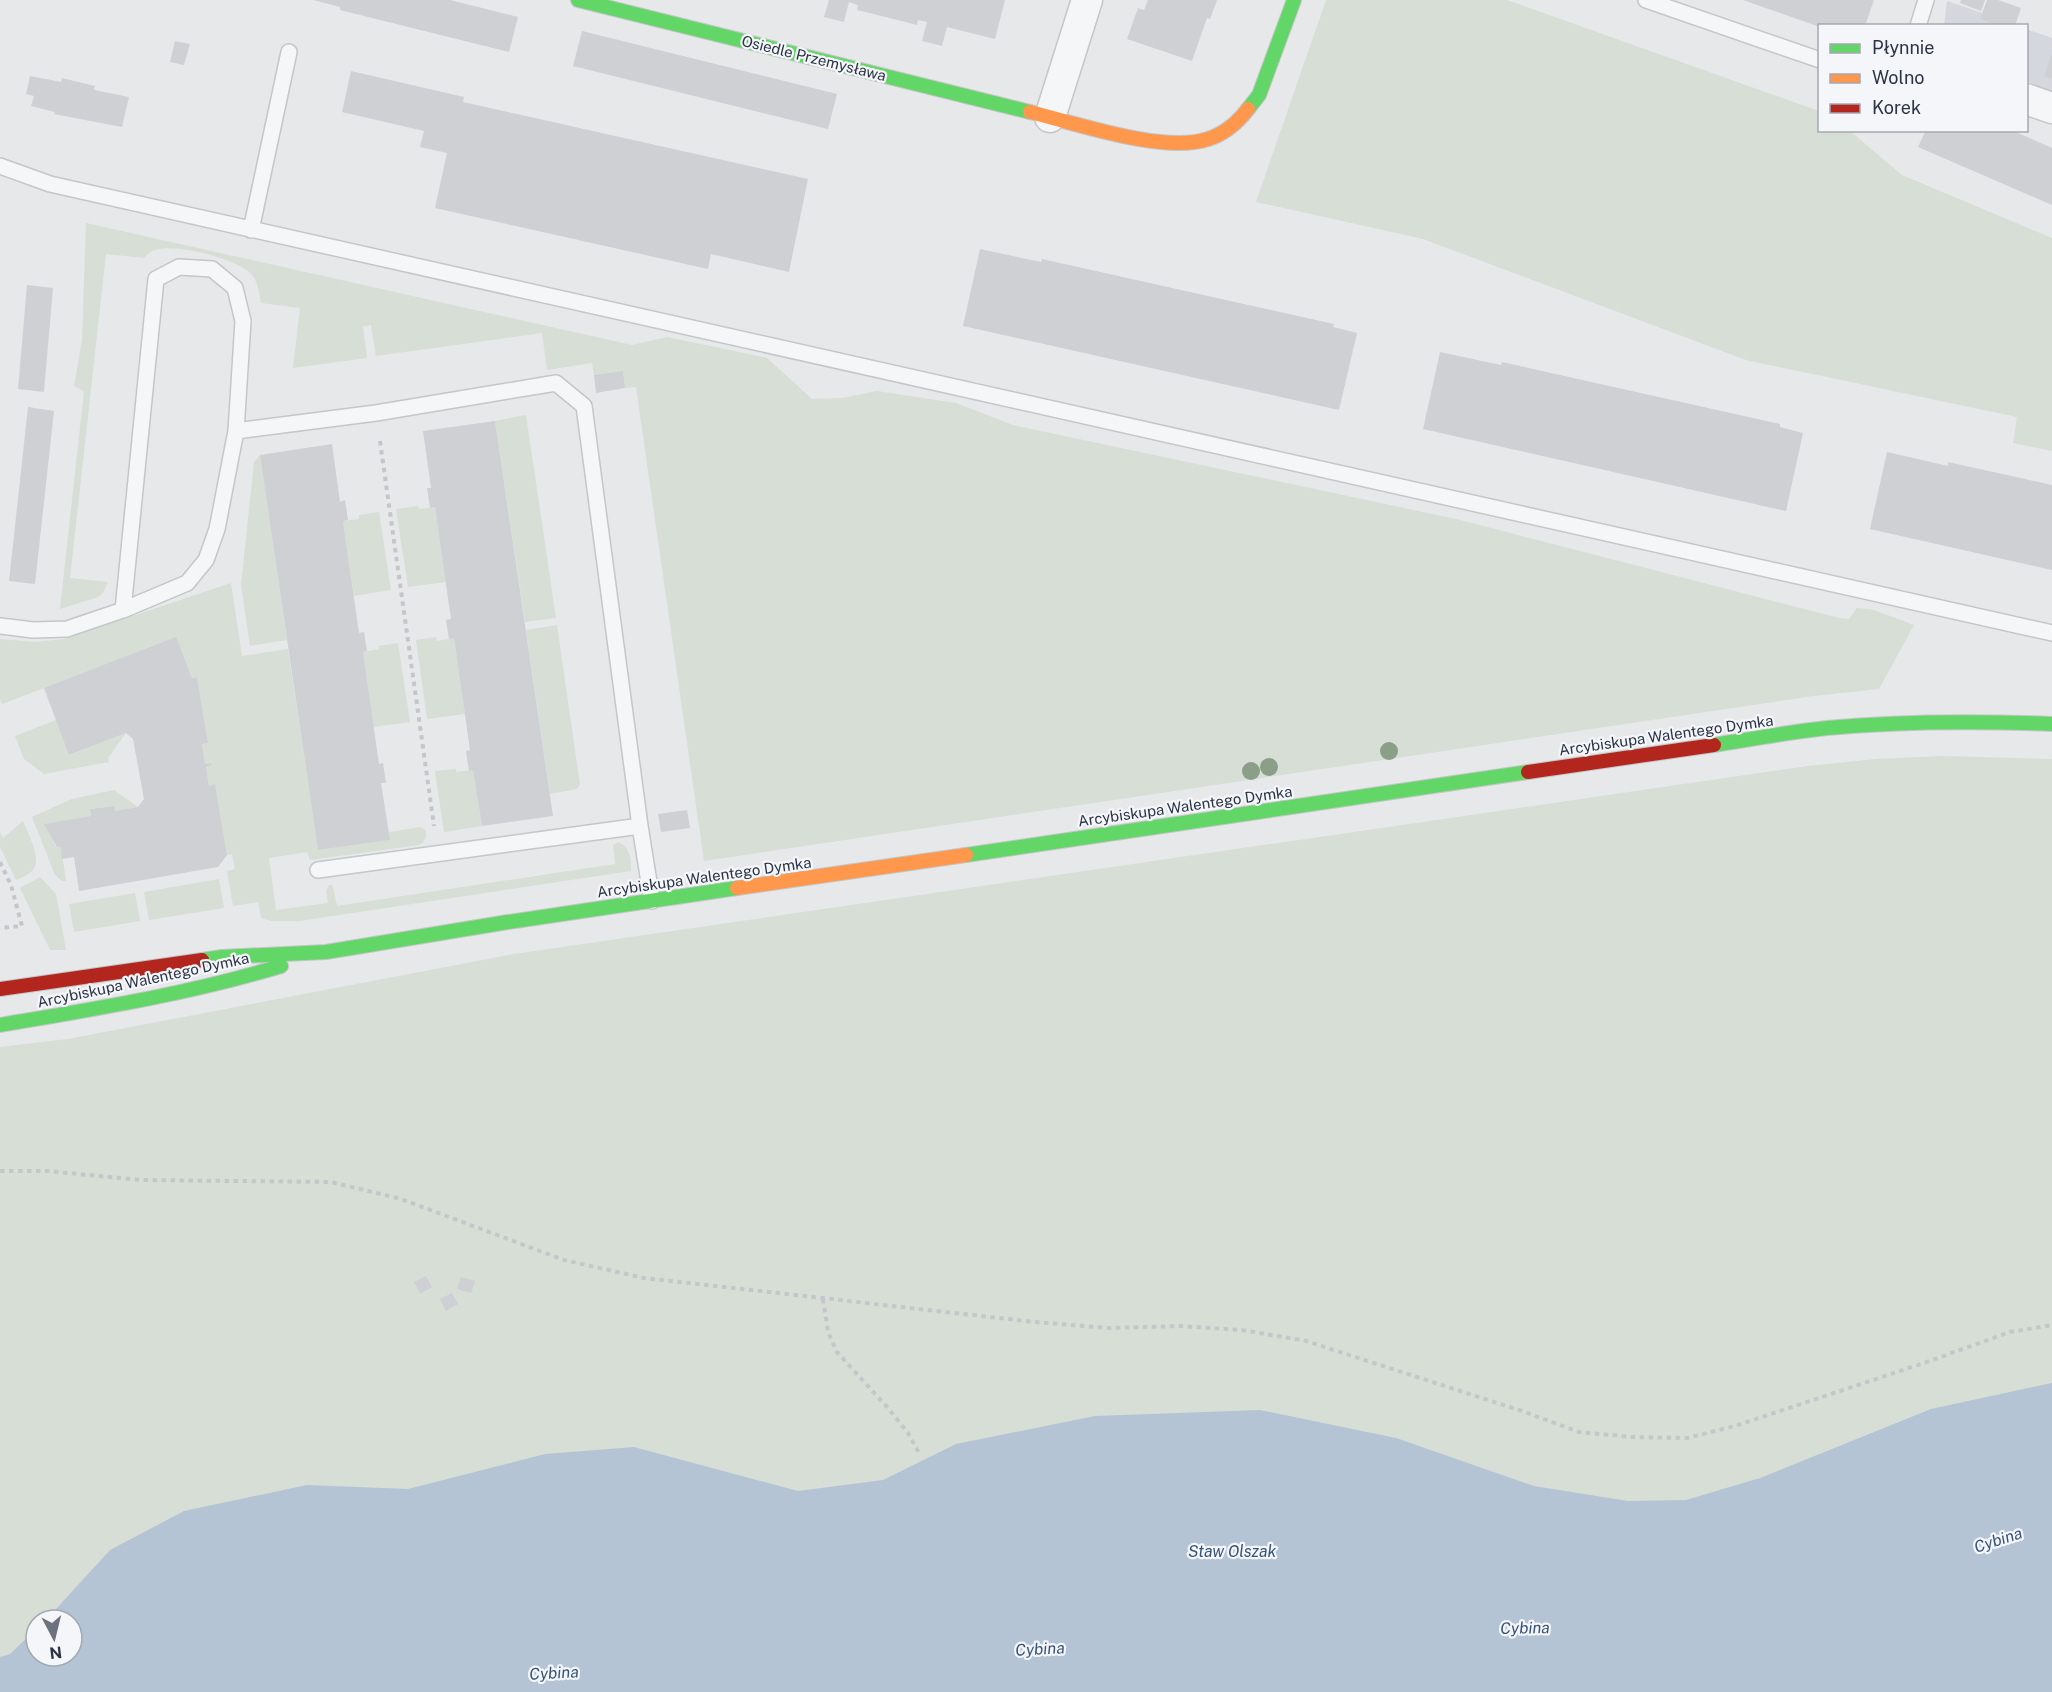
<svg xmlns="http://www.w3.org/2000/svg" width="2052" height="1692" font-family="'Public Sans',sans-serif">
	<style>
		.built { fill: #d4d7dd }
		.green { fill: #d6ded6; fill-rule: evenodd }
		.water { fill: #b4c4d5 }
		.building { fill: #ced0d3 }
		.lines { fill: none; stroke-linecap: round; stroke-linejoin: round }
		.lane-casing { stroke: #c4c6c8; stroke-width: 18 }
		.street-casing { stroke: #c4c6c8; stroke-width: 33 }
		.fast-casing { stroke: #c4c6c8; stroke-width: 16 }
		.slow-casing { stroke: #c4c6c8; stroke-width: 16 }
		.jam-casing { stroke: #c4c6c8; stroke-width: 16 }
		.path { stroke: #c5c6ca; stroke-width: 4; stroke-dasharray: 4.5 4.5; stroke-linecap: butt }
		.lane { stroke: #f5f6f7; stroke-width: 15 }
		.street { stroke: #f5f6f7; stroke-width: 30 }
		.fast { stroke: #63d668; stroke-width: 14 }
		.slow { stroke: #ff974d; stroke-width: 14 }
		.jam { stroke: #b3261e; stroke-width: 14 }
		.tree { fill: #8a9e88 }
		.labels { text-anchor: middle; dominant-baseline: central; stroke-width: 4.5; stroke-linejoin: round; paint-order: stroke }
		.street-label { font-size: 15px; fill: #2b3445; stroke: #f4f6f9 }
		.water-label { font-size: 16px; font-style: italic; fill: #34527a; stroke: #f4f6f9 }
	</style>
	<rect width="100%" height="100%" fill="#e6e8ea"/>
	<path class="built" d="M1947,1l70,24 -73,1z
		M2026,29l26,9v55l-25,-12z"/>
	<path class="green" d="M1326,0h181l312,111 1,19 30,1 52,44 150,63v213l-39,-8 4,-26 -271,-57 -323,-121 -167,-37z
		M86,223l546,122 35,-8 100,21 45,41 31,-1 34,-7 79,12 57,22 443,94 383,99 10,1 8,-11 17,2 40,15 -35,64 -66,7 -1109,165 -68,-474 -11,1 -2,-17 -29,4 -2,-12 -45,7 -5,-37 -166,23 -5,-31 -8,1 4,32 -74,10 7,-60 -39,-5c-2,-10 -3,-23 -11,-30 -15,-15 -76,-30 -95,-23 -5,1 -8,5 -11,8l-38,-4 -36,324 38,4 -5,11 -5,4 -38,12 24,-218 -10,-5 8,-46z
		M526,415l30,203 -31,4 -30,-201z
		M260,455l27,185 -37,6 -9,-61 13,-123z
		M418,506l1,3 16,-2 11,75 -38,5 -12,-78z
		M379,512l12,78 -37,6 -11,-75 16,-2v-4z
		M231,583l11,73 46,-7 30,201 72,-10 -1,-8 32,-5 5,4v6l-3,6 -4,2 -109,15 -3,-8 -38,6 7,52 52,-7 -2,-12 3,-6h3l1,2 4,19 278,-42 -2,-19 5,-3c13,6 13,16 13,29l-332,50h-28l-10,-3 -3,-16 -25,4 -6,-35 8,-2 -3,-15 -5,1 -12,-70 -6,1 -3,-19 6,-2 -1,-2 -6,1 -3,-20 6,-1 -11,-66 -5,1 -16,-40 -174,66 -2,-5v-60l35,3 29,-3z
		M557,625l23,160 -3,4 -27,5 -24,-164z
		M436,637l1,4 17,-3 11,76 -38,5 -11,-79z
		M398,643l12,79 -37,5 -10,-75 16,-3 -1,-3z
		M56,720l14,35 56,-22 -18,25 1,4 -65,12 -20,-15 -9,-23z
		M1942,756l110,3v933h-2052v-645l68,-8 446,-85 1294,-188 68,-7zM36,1620h36v36h-36z
		M456,769v3l17,-2 9,56 -38,6 -9,-61z
		M114,790l24,17 -23,4 -2,-5 -23,3 1,7 -46,8 11,23h5l5,34h-4l-7,-6 -23,-58 40,-18z
		M23,821c5,12 20,40 9,50 -4,4 -11,7 -16,9l-16,-33v-15l3,6z
		M40,877l16,17 10,56h-16l-30,-62z
		M219,879l5,29 -75,12 -5,-28z
		M135,893l5,28 -66,11 -5,-28z"/>
	<path class="water" d="M2052,1383v309h-2052v-35l10,-3 26,-25v27h36v-36h-26l64,-70 74,-39 123,-26 101,4 137,-35 89,-7 164,44 85,-11 73,-36 139,-28 165,-6 136,28 138,48 94,15 58,-1 74,-22 171,-69z"/>
	<path class="building" d="M313,0h137l68,17 -9,35 -169,-42v-3z
		M829,0h176l-10,39 -48,-12 -5,19 -20,-5 5,-19 -9,-2 -1,5 -60,-15 1,-5 -9,-3 -5,20 -20,-5z
		M1148,0h69l-7,19 -3,-1 -15,43 -65,-22 11,-31 6,2z
		M1743,0h131l-9,26h-45v1z
		M1961,0h24l-4,11 -21,-8z
		M1987,0h11l23,8 -6,18h-14l-21,-7z
		M582,31l255,63 -9,35 -255,-63z
		M175,41l15,3 -6,21 -14,-3z
		M2052,53v26l-8,-3z
		M351,71l113,26 -1,5 345,77 -19,93 -78,-18 -3,15 -273,-61 12,-55 -27,-6 4,-16 -82,-19z
		M30,76l31,6 1,-4 33,8 -1,4 35,7 -7,30 -68,-13 1,-2 -24,-6 3,-10 -8,-2z
		M1926,130h85l41,18v57l-134,-58z
		M980,249l61,13 1,-3 292,65 -1,3 24,6 -18,77 -376,-84z
		M27,285l26,3 -9,104 -26,-3z
		M1440,352l61,13 1,-3 278,62v3l23,6 -17,78 -363,-82z
		M623,371l2,17 -29,5 -2,-18z
		M28,407l26,4 -19,173 -26,-3z
		M495,421l58,395 -71,10 -9,-56 -4,1 -3,-20 4,-1 -16,-112 -5,1 -3,-19 5,-1 -16,-112 -5,1 -3,-20h4l-8,-57z
		M332,444l8,58 5,-2 3,20 -5,1 16,112 5,-1 3,19 -4,1 16,112 4,-1 3,20h-5l9,57 -72,10 -58,-395z
		M1887,452l61,14v-4l104,23v85l-182,-41z
		M176,637l16,41 5,-1 11,66 -6,1 3,20 6,-1 1,2 -6,2 3,19 6,-2 12,71 -9,12 -139,24 -5,-34 -12,2 -1,-12h-4l-13,-23 47,-8 -1,-7 24,-3 1,5 23,-4 6,-8 -11,-60 -7,-6 -57,22 -25,-67z
		M687,810l3,18 -29,4 -3,-18z
		M426,1276l6,11 -12,7 -6,-12z
		M461,1277l14,4 -4,12 -14,-4z
		M452,1293l6,11 -12,7 -6,-12z"/>
	<g class="lines">
		<g class="lane-casing">
			<path id="lane" d="M1646,0l174,60
				M1918,26l8,-26
				M0,166l50,18 2002,449
				M251,230l38,-178
				M179,267l33,2 23,19 8,33 -7,110 -19,98 -11,31 -19,23 -64,27 33,-331z
				M236,431l140,-18 180,-30 28,23 56,420 12,75
				M0,626l33,4 34,-1 56,-19
				M318,870l322,-44"/>
		</g>
		<g class="street-casing">
			<path id="street" d="M2026,99l26,9
				M1050,117l37,-117"/>
		</g>
		<g class="fast-casing">
			<path id="fast" d="M578,0l452,112
				M1248,109l11,-14 35,-95
				M1714,745c37,-6 75,-13 113,-17 75,-7 150,-7 225,-4
				M966,855l562,-83
				M202,960l20,-3 104,-5 182,-30 229,-34
				M0,1025c94,-16 189,-31 281,-59"/>
		</g>
		<g class="slow-casing">
			<path id="slow" d="M1030,112c46,11 134,42 178,27 16,-5 30,-17 40,-30
				M737,888l229,-33"/>
		</g>
		<g class="jam-casing">
			<path id="jam" d="M1528,772l186,-27
				M0,989l202,-29"/>
		</g>
		<path class="path" d="M380,441l54,385
			M0,862l11,23 11,41 -22,2
			M0,1171h47l94,9 190,2 70,17 163,61 80,18 391,44 72,6 73,-2 62,4 64,11 216,70 57,21 53,5 55,1 48,-12 186,-62 89,-32 42,-7
			M823,1299l5,33 9,20 51,56 20,25 11,20"/>
		<use href="#lane" class="lane"/>
		<use href="#street" class="street"/>
		<use href="#fast" class="fast"/>
		<use href="#slow" class="slow"/>
		<use href="#jam" class="jam"/>
	</g>
	<g class="tree">
		<circle cx="1389" cy="751" r="9"/>
		<circle cx="1269" cy="767" r="9"/>
		<circle cx="1251" cy="771" r="9"/>
	</g>
	<g class="labels">
		<g class="street-label">
			<text transform="translate(814 58) rotate(14)">Osiedle Przemysława</text>
			<text transform="translate(1666 735) rotate(-8)">Arcybiskupa Walentego Dymka</text>
			<text transform="translate(1185 806) rotate(-8)">Arcybiskupa Walentego Dymka</text>
			<text transform="translate(704 877) rotate(-8)">Arcybiskupa Walentego Dymka</text>
			<text transform="translate(143 980) rotate(-12)">Arcybiskupa Walentego Dymka</text>
		</g>
		<g class="water-label">
			<text transform="translate(1998 1540) rotate(-18)">Cybina</text>
			<text x="1232" y="1551">Staw Olszak</text>
			<text transform="translate(1525 1628) rotate(-1)">Cybina</text>
			<text transform="translate(1040 1649) rotate(-3)">Cybina</text>
			<text transform="translate(554 1673) rotate(-3)">Cybina</text>
		</g>
	</g>
	<rect x="1818" y="24" width="210" height="108" fill="#f4f6f9" stroke="#a4a8b1" stroke-width="1.5"/>
	<rect x="1830" y="44" width="30" height="9" fill="#63d668" stroke="#a4a8b1" stroke-width="1.5"/>
	<text x="1872" y="54" font-size="18" fill="#2b3445">Płynnie</text>
	<rect x="1830" y="74" width="30" height="9" fill="#ff974d" stroke="#a4a8b1" stroke-width="1.5"/>
	<text x="1872" y="84" font-size="18" fill="#2b3445">Wolno</text>
	<rect x="1830" y="104" width="30" height="9" fill="#b3261e" stroke="#a4a8b1" stroke-width="1.5"/>
	<text x="1872" y="114" font-size="18" fill="#2b3445">Korek</text>
	<g transform="translate(54 1638) rotate(173)"><circle r="28" fill="#f4f6f9" stroke="#a4a8b1" stroke-width="1.5"/>
	<path d="M0-4.5L10 22L0 15L-10 22Z" fill="#6c737f"/>
	<text y="-9" font-size="16" font-weight="bold" text-anchor="middle" fill="#2b3445">N</text>
	</g>
</svg>
